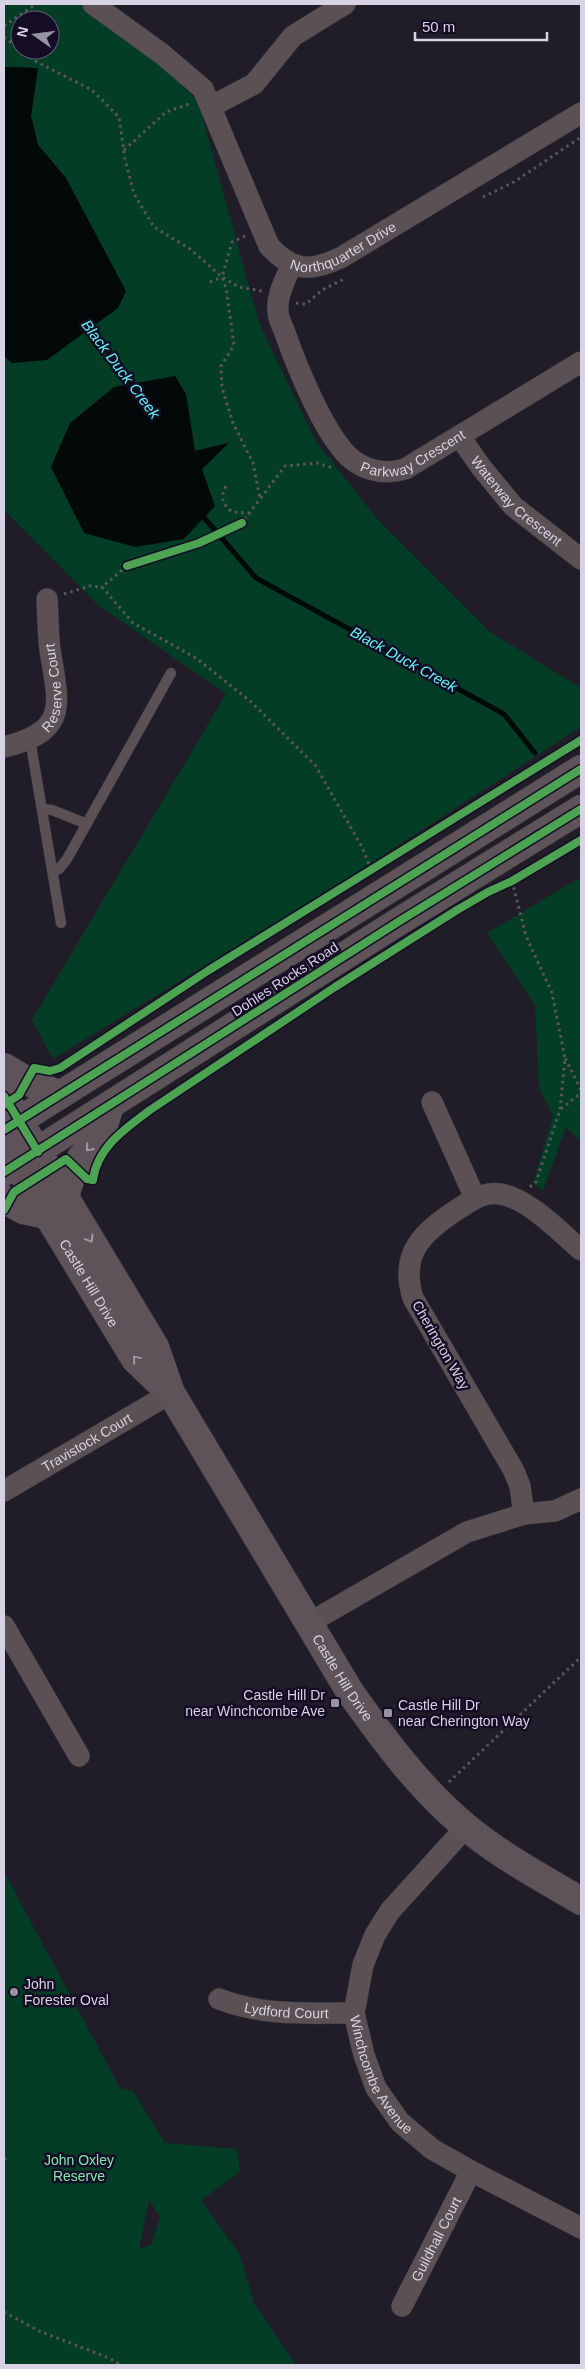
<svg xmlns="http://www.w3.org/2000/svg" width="585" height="2369" font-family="Helvetica,sans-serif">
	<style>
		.green { fill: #043d26; fill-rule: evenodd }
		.water { fill: #030809 }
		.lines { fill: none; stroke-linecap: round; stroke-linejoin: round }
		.stream { stroke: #030809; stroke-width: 5 }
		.lane-casing { stroke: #3a3742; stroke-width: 11 }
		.street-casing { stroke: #3a3742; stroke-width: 22 }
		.secondary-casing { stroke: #3a3742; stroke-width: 29 }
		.path { stroke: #5c565b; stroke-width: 3; stroke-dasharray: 2.5 4; stroke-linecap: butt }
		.lane { stroke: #5b5154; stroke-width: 10 }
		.street { stroke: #5b5154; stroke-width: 21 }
		.secondary { stroke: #5e5358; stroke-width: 28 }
		.cycleway-casing { stroke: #150d25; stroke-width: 11 }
		.cycleway { stroke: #4ca352; stroke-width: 8 }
		.oneway { stroke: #a199a5 }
		.poi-dot { fill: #9793a3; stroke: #150d25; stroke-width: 2 }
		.labels { text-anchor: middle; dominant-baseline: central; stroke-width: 5; stroke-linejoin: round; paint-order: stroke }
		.street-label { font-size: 14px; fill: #d7d3e4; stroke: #150d25 }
		.poi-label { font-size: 14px; fill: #d7d3e4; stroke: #150d25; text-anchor: start }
		.park-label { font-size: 14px; fill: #85e6ad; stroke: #150d25 }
		.water-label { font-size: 15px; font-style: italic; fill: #62f3f2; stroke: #150d25 }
	</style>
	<rect width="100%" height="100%" fill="#201d29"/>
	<path class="green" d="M4,4h80l40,27 74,70 61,222 56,117 62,79 113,113 91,56v39l-227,147 -301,185 -21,-39 194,-326 -128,-89 -94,-95v-154l8,7 54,-185 -28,-33 -7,-29 7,-48 -34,-1zM20,20h30v30h-30zM186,394l9,57 32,-8 -25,26 -151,-2z
		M581,877v265l-15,-15 -23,64 -10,-8 20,-67 -14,-28 -4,-83 -48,-72z
		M4,1872l116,216 13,3 32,52 72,6 3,23 -39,28 39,55 14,48 42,62h-292zM149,2200l11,17 -9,28 -12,4z"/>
	<path class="water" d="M4,67l34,1 -7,48 7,29 28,33 60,113 -8,17 -71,52 -35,3 -8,-7z
		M175,376l11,18 9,57 34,-8 -27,26 13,37 -31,33 -49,8 -51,-14 -33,-66 19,-44 44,-36z"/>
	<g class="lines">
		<path class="stream" d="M87,323l49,65
			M201,514l55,64 248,136 31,39"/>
		<g class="lane-casing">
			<path id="lane" d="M30,739l31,184
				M42,809l10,1 35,14
				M53,871l6,-2 8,-10 104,-186"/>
		</g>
		<g class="street-casing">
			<g id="street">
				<path id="s1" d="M93,4l69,50 41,35 66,157c24,26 42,26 73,11l239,-144"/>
				<path d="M212,106l42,-22 39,-48 52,-32"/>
				<path id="s2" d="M292,264c-6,14 -16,32 -14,48 0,7 5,15 7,21 12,34 38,98 63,123 16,15 37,19 57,13l176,-107"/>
				<path id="s3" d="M460,437l21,30 32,39 68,53"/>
				<path id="s4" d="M4,747c65,-16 55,-42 46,-97 -2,-16 -2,-34 -3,-51"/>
				<path d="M432,1102l43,96"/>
				<path id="s5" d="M4,1491l167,-98"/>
				<path d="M524,1514l-4,-28 -6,-15 -101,-173c-14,-45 10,-66 45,-89 13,-8 26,-18 42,-15 28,4 60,38 81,56"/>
				<path d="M309,1623l158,-91 57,-18 31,-3 26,-12"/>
				<path d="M4,1626l75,130"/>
				<path id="s6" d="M466,1827l-76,84 -15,24 -12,30 -9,48 10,42 12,33 24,34 32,27 39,22 110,57"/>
				<path id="s7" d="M219,1999c44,17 89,14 135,14"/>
				<path id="s8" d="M402,2306l69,-135"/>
			</g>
		</g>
		<g class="secondary-casing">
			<g id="secondary">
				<path d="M4,1067l25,15 31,13"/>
				<path id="s9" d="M4,1096l151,251 16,46 179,299c34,48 70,97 116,135 35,29 76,51 115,74"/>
				<path d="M4,1130l577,-361"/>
				<path id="s10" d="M7,1148l128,211 33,32"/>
				<path d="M4,1172l394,-250 183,-113"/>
				<path d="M65,1197l6,-20 10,-19 20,-23 9,-30"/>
				<path d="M4,1199l19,11 24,5"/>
			</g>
		</g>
		<path class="path" d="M4,26l32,-22
			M4,37l31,24 57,29 27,27 6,42 9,35 20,33 36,22 32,28 4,11 8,57 -13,21 1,22 11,35 20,40 7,36 25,-33 32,-3 16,5
			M124,150l42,-38 23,-8
			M483,197l31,-15 67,-45
			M245,236l-13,6 -10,35 17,10 23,4
			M210,282l12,-5
			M296,303l10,1 16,-14 24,-12
			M226,486c-6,13 -4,17 6,26l17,1
			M199,543l43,-20 18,-24
			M127,566l-25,21 31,36 63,35 54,43 65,64 47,82 9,23
			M64,594l26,-8 12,1
			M512,881l14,55 26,57 13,65
			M561,1109l20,-16
			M530,1187l6,-5 24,-72 5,-52 16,32
			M449,1782l132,-125
			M4,2158l5,4
			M4,2312l35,19 70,27 12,7"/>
		<use href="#lane" class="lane"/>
		<use href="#street" class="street"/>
		<use href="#secondary" class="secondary"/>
		<g class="cycleway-casing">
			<path id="cycleway" d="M127,566l72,-23 43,-20
				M4,1096l34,56
				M4,1105l15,-10 15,-27 16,3 10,-3 149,-98 372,-230
				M4,1130l577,-361
				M4,1172l394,-250 183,-113
				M4,1210l10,-18 52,-33 21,20 6,1c4,-33 33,-52 57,-70l185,-123 122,-77 31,-18 24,-11 69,-41"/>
		</g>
		<use href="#cycleway" class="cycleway"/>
	</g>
	<defs><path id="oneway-chevron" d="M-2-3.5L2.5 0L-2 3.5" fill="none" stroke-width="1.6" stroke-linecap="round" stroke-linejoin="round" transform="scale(1.25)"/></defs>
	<g class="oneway">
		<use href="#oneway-chevron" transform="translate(89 1148) rotate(131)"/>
		<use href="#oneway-chevron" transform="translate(90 1239) rotate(59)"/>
		<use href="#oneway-chevron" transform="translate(136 1359) rotate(-130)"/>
	</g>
	<g class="poi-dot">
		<rect x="330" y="1698" width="10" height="10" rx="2.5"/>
		<rect x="383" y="1708" width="10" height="10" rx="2.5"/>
		<circle cx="14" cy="1992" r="5"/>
	</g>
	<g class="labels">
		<g class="street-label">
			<text stroke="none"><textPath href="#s1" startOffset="395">Northquarter Drive</textPath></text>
			<text stroke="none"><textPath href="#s2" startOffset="285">Parkway Crescent</textPath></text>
			<text stroke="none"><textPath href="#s3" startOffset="86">Waterway Crescent</textPath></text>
			<text stroke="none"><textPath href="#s4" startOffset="89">Reserve Court</textPath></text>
			<text transform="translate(285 979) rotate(-33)">Dohles Rocks Road</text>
			<text stroke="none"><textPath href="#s10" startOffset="158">Castle Hill Drive</textPath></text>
			<text transform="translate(441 1345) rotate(60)">Cherington Way</text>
			<text stroke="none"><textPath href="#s5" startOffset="96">Travistock Court</textPath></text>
			<text stroke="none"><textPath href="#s9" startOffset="674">Castle Hill Drive</textPath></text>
			<text stroke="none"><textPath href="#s7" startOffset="69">Lydford Court</textPath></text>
			<text stroke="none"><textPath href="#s6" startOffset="291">Winchcombe Avenue</textPath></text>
			<text stroke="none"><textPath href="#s8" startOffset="75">Guildhall Court</textPath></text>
		</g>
		<g class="poi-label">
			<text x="325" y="1695" text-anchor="end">Castle Hill Dr<tspan x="325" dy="16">near Winchcombe Ave</tspan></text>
			<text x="398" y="1705">Castle Hill Dr<tspan x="398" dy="16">near Cherington Way</tspan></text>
			<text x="24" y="1984">John<tspan x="24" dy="16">Forester Oval</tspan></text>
		</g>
		<g class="park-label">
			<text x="79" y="2160">John Oxley<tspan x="79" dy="16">Reserve</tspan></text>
		</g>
		<g class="water-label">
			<text transform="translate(121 369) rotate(53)">Black Duck Creek</text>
			<text transform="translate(404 659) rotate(29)">Black Duck Creek</text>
		</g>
	</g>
	<rect width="585" height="2369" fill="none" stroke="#d7d3e4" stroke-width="10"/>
	<g transform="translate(35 35) rotate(284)"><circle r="24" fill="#150d25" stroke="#635c71"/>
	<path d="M0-4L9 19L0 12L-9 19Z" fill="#9793a3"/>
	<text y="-8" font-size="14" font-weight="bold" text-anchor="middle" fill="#d7d3e4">N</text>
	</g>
	<path d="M415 32v8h132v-8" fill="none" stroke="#d7d3e4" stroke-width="2.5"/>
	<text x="422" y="32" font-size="15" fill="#d7d3e4" stroke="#150d25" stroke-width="4" paint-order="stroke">50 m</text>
</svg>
